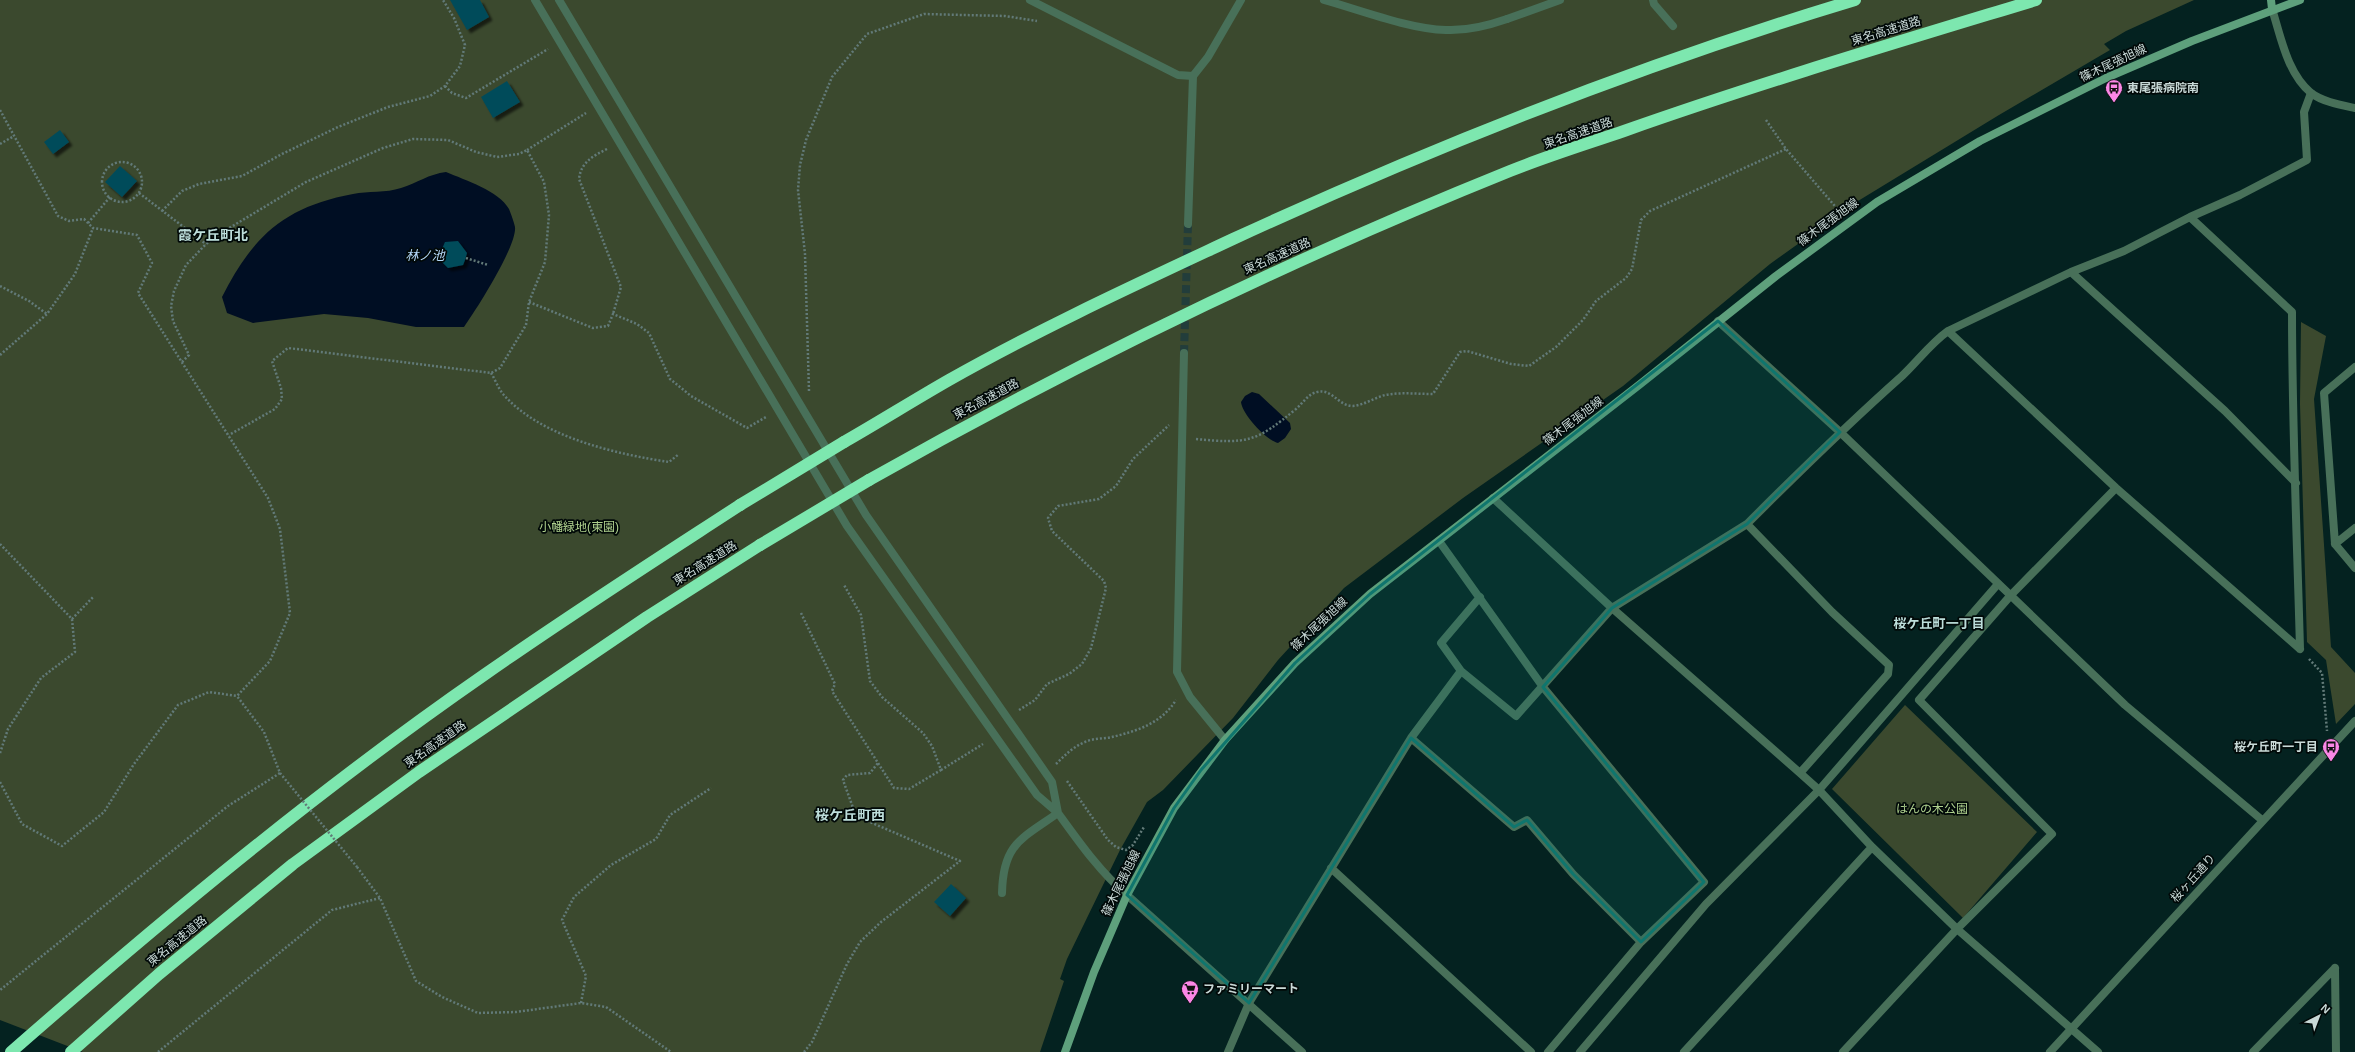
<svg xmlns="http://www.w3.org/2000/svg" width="2355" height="1052" font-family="Arial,'Noto Sans JP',sans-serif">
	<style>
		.green { fill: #3b492e }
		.water { fill: #000e23 }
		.building { fill: #024b5a; filter: url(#shadow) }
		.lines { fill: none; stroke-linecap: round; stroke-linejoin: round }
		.minor-tunnel { stroke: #223d3b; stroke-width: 8; stroke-dasharray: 8 4; stroke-linecap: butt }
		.path { stroke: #627a78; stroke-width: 2.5; stroke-dasharray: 2 2; stroke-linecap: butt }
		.service { stroke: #487059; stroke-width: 8 }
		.pedestrian { stroke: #487059; stroke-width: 8 }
		.minor { stroke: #487059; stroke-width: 8 }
		.tertiary { stroke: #487059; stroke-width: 8 }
		.secondary { stroke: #5ea07c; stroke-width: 8 }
		.motorway { stroke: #7de7af; stroke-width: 12 }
		.path-bridge { stroke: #627a78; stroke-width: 2.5; stroke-dasharray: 2 2; stroke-linecap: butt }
		.motorway-bridge { stroke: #7de7af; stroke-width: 12 }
		.marked { fill: #0f766e; fill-opacity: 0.2; stroke: #0f766e; stroke-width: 3; stroke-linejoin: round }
		.labels { text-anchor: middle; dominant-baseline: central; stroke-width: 3.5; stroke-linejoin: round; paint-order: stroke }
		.street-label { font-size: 12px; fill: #c9d9d7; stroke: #010908 }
		.poi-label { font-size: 12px; font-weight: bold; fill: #c9d9d7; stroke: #010908; text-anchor: start }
		.park-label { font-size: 12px; fill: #b0d28f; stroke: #010908 }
		.water-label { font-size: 13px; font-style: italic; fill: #b5d8f8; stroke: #010908 }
		.neighbourhood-label { font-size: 13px; font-weight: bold; fill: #bddedb; stroke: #010908 }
		.quarter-label { font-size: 14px; font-weight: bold; fill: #bddedb; stroke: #010908 }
	</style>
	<defs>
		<filter id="shadow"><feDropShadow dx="3.5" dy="3.5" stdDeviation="1" flood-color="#0009"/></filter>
	</defs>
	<rect width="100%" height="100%" fill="#042220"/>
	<path class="green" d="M0,0h2194l-68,31 -22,13 6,6 -111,65 -141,86 -88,63 -147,122 -160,112 -119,90 -66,72 -45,58 -70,72 -16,12 -27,48 -53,109 -7,20 4,2 -24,71h-957l-83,-32z
		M2301,322l25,14 -12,63 17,248 24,26v31l-19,20 -10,-64 -19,-18 -7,-238z
		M1905,705l132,127 -74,86 -131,-129z"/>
	<path class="water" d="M446,172c19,8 53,19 63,37 2,5 5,13 6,18 2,19 -39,83 -51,100h-48l-48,-9 -44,-4 -71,9 -26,-10 -5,-16c31,-61 62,-90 131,-103 15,-3 33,-1 48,-6 16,-5 28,-14 45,-16z
		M1252,392l7,2 31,29 1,6 -6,9 -7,5c-11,-2 -36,-29 -37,-41l4,-6z"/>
	<path class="building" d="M450,0h30l9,17 -22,13z
		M507,81l13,21 -27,16 -12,-21z
		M60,130l9,12 -16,12 -9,-12z
		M120,166l17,15 -15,16 -17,-15z
		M458,241l9,12 -2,7 -2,5 -15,3 -10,-10 7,-16z
		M951,884l15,14 -16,18 -16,-14z"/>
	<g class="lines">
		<path class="minor-tunnel" d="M1184,353l4,-129"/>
		<path class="path" d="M445,86l7,7 14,5 82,-49
			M0,110l58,106 11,5 15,-2 9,9 44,7 15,28 -14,30 130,205 12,31 10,84 -20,48 -33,35 27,36 16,41 -52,33 -228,184
			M1766,120l20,29 54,63
			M0,144l14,-8
			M607,149c-14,7 -26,13 -28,30l42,108 -8,27
			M527,150l59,-37
			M102 182a20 20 0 1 1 40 0a20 20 0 1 1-40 0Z
			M139,193l67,51
			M162,211l20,-20 17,-7 43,-8 40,-22 56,-27 50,-20 42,-11 15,-10 15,-20 5,-21 -11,-27 -11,-18
			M88,223l22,-26
			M466,258l22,7
			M0,286l29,15 18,13
			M529,302l64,26 15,-2 5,-12 24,10 12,9 21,46 21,17 56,32 19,-11
			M0,355l47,-41 28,-40 18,-46
			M182,362l7,-7 -16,-34 -2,-15 3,-15 12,-26 20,-21 20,-14 80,-48 77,-34 30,-9 35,1 28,12 21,5 22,-3 8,-4 17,32 5,33 -4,47 -16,40 -3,23 -26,43 -9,5 -203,-25 -16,13 9,27 1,11 -7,10 -46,26
			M491,373c4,6 7,15 12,21 37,43 113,60 166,68l10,-8
			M809,391l-4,-137 -7,-64 2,-25 6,-25 26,-63 35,-43 57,-20 81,2 32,5
			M1196,439c52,5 60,3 100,-30 7,-6 12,-15 21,-17 15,-4 21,14 36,14 11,-1 21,-8 32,-11 16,-3 32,-1 48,-1l27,-42 7,-1 44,13 18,2 27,-19 27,-27 13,-19 30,-23 6,-9 9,-49 9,-9 136,-62
			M0,544l72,75 3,33 -34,26 -33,51 -8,24
			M801,613l34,71 -3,7 62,97 15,1 32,-19 -9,-24 -9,-13 -41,-36 -12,-16 -9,-66 -17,-30
			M72,619l22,-23
			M2309,659l13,14 5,58
			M1019,710l16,-10 12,-16 22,-10 13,-10 9,-16 15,-60 -2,-7 -52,-50 -4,-13 10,-12 41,-7 17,-13 17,-27 36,-34
			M1056,764c9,-9 17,-17 29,-22 8,-4 18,-3 27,-5 25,-6 50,-14 64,-37
			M941,770l42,-26
			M1067,781l41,59 8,7 10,3 7,-5 11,-18
			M0,782l22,42 40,22 42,-34 30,-48 44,-59 31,-13 28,4
			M357,867l23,31 36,83 26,16 36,16 38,-1 65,-9 25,4 65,45
			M581,1003l5,-27 -24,-56 12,-23 37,-32 45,-26 14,-24 41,-27
			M158,1052l174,-142 48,-12
			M804,1052l8,-10 35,-78 13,-22 21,-20 79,-61 -104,-45 -13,-36 4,-5 23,-2 8,-10"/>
		<path class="service" d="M535,0l312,526 190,269 21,18
			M559,0l307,515 186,267 6,31
			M1030,0l148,75 15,1
			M1324,0c36,10 85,29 122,30 21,1 41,-4 61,-11
			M1188,224l5,-148 15,-19 33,-57
			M1184,353l-7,319 13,25 35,43
			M1002,893c1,-49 19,-54 56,-80 21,29 42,59 69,82"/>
		<path class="pedestrian" d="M1580,1052l126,-148 113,-114 179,-206"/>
		<path class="minor" d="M1653,0l1,4 19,22
			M1507,19l53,-19
			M2190,217l102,95c0,112 5,225 8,337
			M2071,272l154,139 71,72
			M1948,331l168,157 184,161
			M2355,367l-31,26 11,151 20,-16
			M1493,498l119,110 188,165
			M1439,541l104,146 161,195 -63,60 -93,110
			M2335,544l20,24
			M1480,597l-39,46 20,28 55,45 96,-108 135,-84
			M1411,738l103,89 13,-7 46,54 68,68
			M1331,868l200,184
			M2335,968l1,84
			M1228,1052l21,-49 162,-265 50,-67
			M1684,1052l188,-205
			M1843,1052l114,-123 95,-95 -133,-134 92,-105 105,-107
			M2098,1052l-141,-123 -85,-82 -53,-57 -19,-17 88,-99 1,-9 -57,-53 -85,-88c51,-51 102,-101 155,-148 16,-15 28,-32 46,-45l123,-59 53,-21 66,-34 50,-22 67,-35 -3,-48 7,-19
			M2253,1052l82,-84"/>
		<path class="tertiary" d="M2272,9c9,28 15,64 39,84 12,9 30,12 44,15
			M1718,321l122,111 285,273 137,115
			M1127,895l175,157
			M2050,1052l305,-331"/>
		<path class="secondary" d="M2271,0l1,9
			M1065,1052l29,-80 33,-77 47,-87 51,-68 70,-77 75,-69 269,-209 137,-109 101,-74 103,-61 126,-63 86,-37 108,-41"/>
		<path class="motorway" d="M844,442c35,-20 70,-42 105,-62 92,-52 188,-96 284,-141 202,-93 409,-175 622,-239
			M869,480c207,-117 420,-220 641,-309 37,-15 76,-27 114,-40 136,-48 274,-89 412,-131
			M11,1052c152,-133 307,-262 473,-377 84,-59 170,-114 256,-170
			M71,1052l88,-78 134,-110 126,-92 228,-155 113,-72"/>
		<path class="path-bridge" d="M280,773l77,94"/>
		<path class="motorway-bridge" d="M740,505l104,-63
			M760,545l109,-65"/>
	</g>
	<path class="marked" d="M1718,321l122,111 -93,92 -135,84 -69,79 161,195 -63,60 -68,-68 -46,-54 -13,7 -103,-89 -162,265 -122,-108 47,-87 27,-38 94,-107 75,-69z"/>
	<defs>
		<g id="bus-pin" transform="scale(0.9)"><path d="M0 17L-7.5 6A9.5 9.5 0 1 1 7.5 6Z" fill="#fb87e6" stroke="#010908"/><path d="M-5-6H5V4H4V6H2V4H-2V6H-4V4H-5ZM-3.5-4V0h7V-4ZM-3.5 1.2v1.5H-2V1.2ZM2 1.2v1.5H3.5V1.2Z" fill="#111"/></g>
		<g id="supermarket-pin" transform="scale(0.9)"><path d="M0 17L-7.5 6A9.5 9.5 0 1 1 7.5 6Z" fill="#fb87e6" stroke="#010908"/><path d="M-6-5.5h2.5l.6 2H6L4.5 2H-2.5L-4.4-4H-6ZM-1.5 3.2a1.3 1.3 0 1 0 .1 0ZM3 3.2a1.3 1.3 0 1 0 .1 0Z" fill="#111"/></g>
	</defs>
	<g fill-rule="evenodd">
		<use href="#bus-pin" x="2114" y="88"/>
		<use href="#bus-pin" x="2331" y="747"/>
		<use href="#supermarket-pin" x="1190" y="989"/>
	</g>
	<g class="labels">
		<g class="street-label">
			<text transform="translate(1886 31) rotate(-17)">東名高速道路</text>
			<text transform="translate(2113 63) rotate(-25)">篠木尾張旭線</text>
			<text transform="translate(1578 133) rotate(-19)">東名高速道路</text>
			<text transform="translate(1828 222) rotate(-36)">篠木尾張旭線</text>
			<text transform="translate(1277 256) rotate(-24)">東名高速道路</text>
			<text transform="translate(986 399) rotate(-28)">東名高速道路</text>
			<text transform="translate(1573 421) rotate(-37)">篠木尾張旭線</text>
			<text transform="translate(705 563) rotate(-32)">東名高速道路</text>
			<text transform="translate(1319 624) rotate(-43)">篠木尾張旭線</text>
			<text transform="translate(435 744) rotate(-35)">東名高速道路</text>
			<text transform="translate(2193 878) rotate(-48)">桜ヶ丘通り</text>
			<text transform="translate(1121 883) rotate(-64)">篠木尾張旭線</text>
			<text transform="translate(177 941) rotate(-39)">東名高速道路</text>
		</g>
		<g class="poi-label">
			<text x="2127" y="88">東尾張病院南</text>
			<text x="2318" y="747" text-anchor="end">桜ケ丘町一丁目</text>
			<text x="1203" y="989">ファミリーマート</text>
		</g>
		<g class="park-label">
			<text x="579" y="527">小幡緑地(東園)</text>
			<text x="1932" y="809">はんの木公園</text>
		</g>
		<g class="water-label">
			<text x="425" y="255">林ノ池</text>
		</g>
		<g class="neighbourhood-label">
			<text x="1939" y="623">桜ケ丘町一丁目</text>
		</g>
		<g class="quarter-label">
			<text x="213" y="235">霞ケ丘町北</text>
			<text x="850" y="815">桜ケ丘町西</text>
		</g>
	</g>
	<g transform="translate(2319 1016) rotate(42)" stroke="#010908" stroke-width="3" paint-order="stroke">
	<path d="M0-3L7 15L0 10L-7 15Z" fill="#c9d9d7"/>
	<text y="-6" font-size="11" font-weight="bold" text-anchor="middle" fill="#c9d9d7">N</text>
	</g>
</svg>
